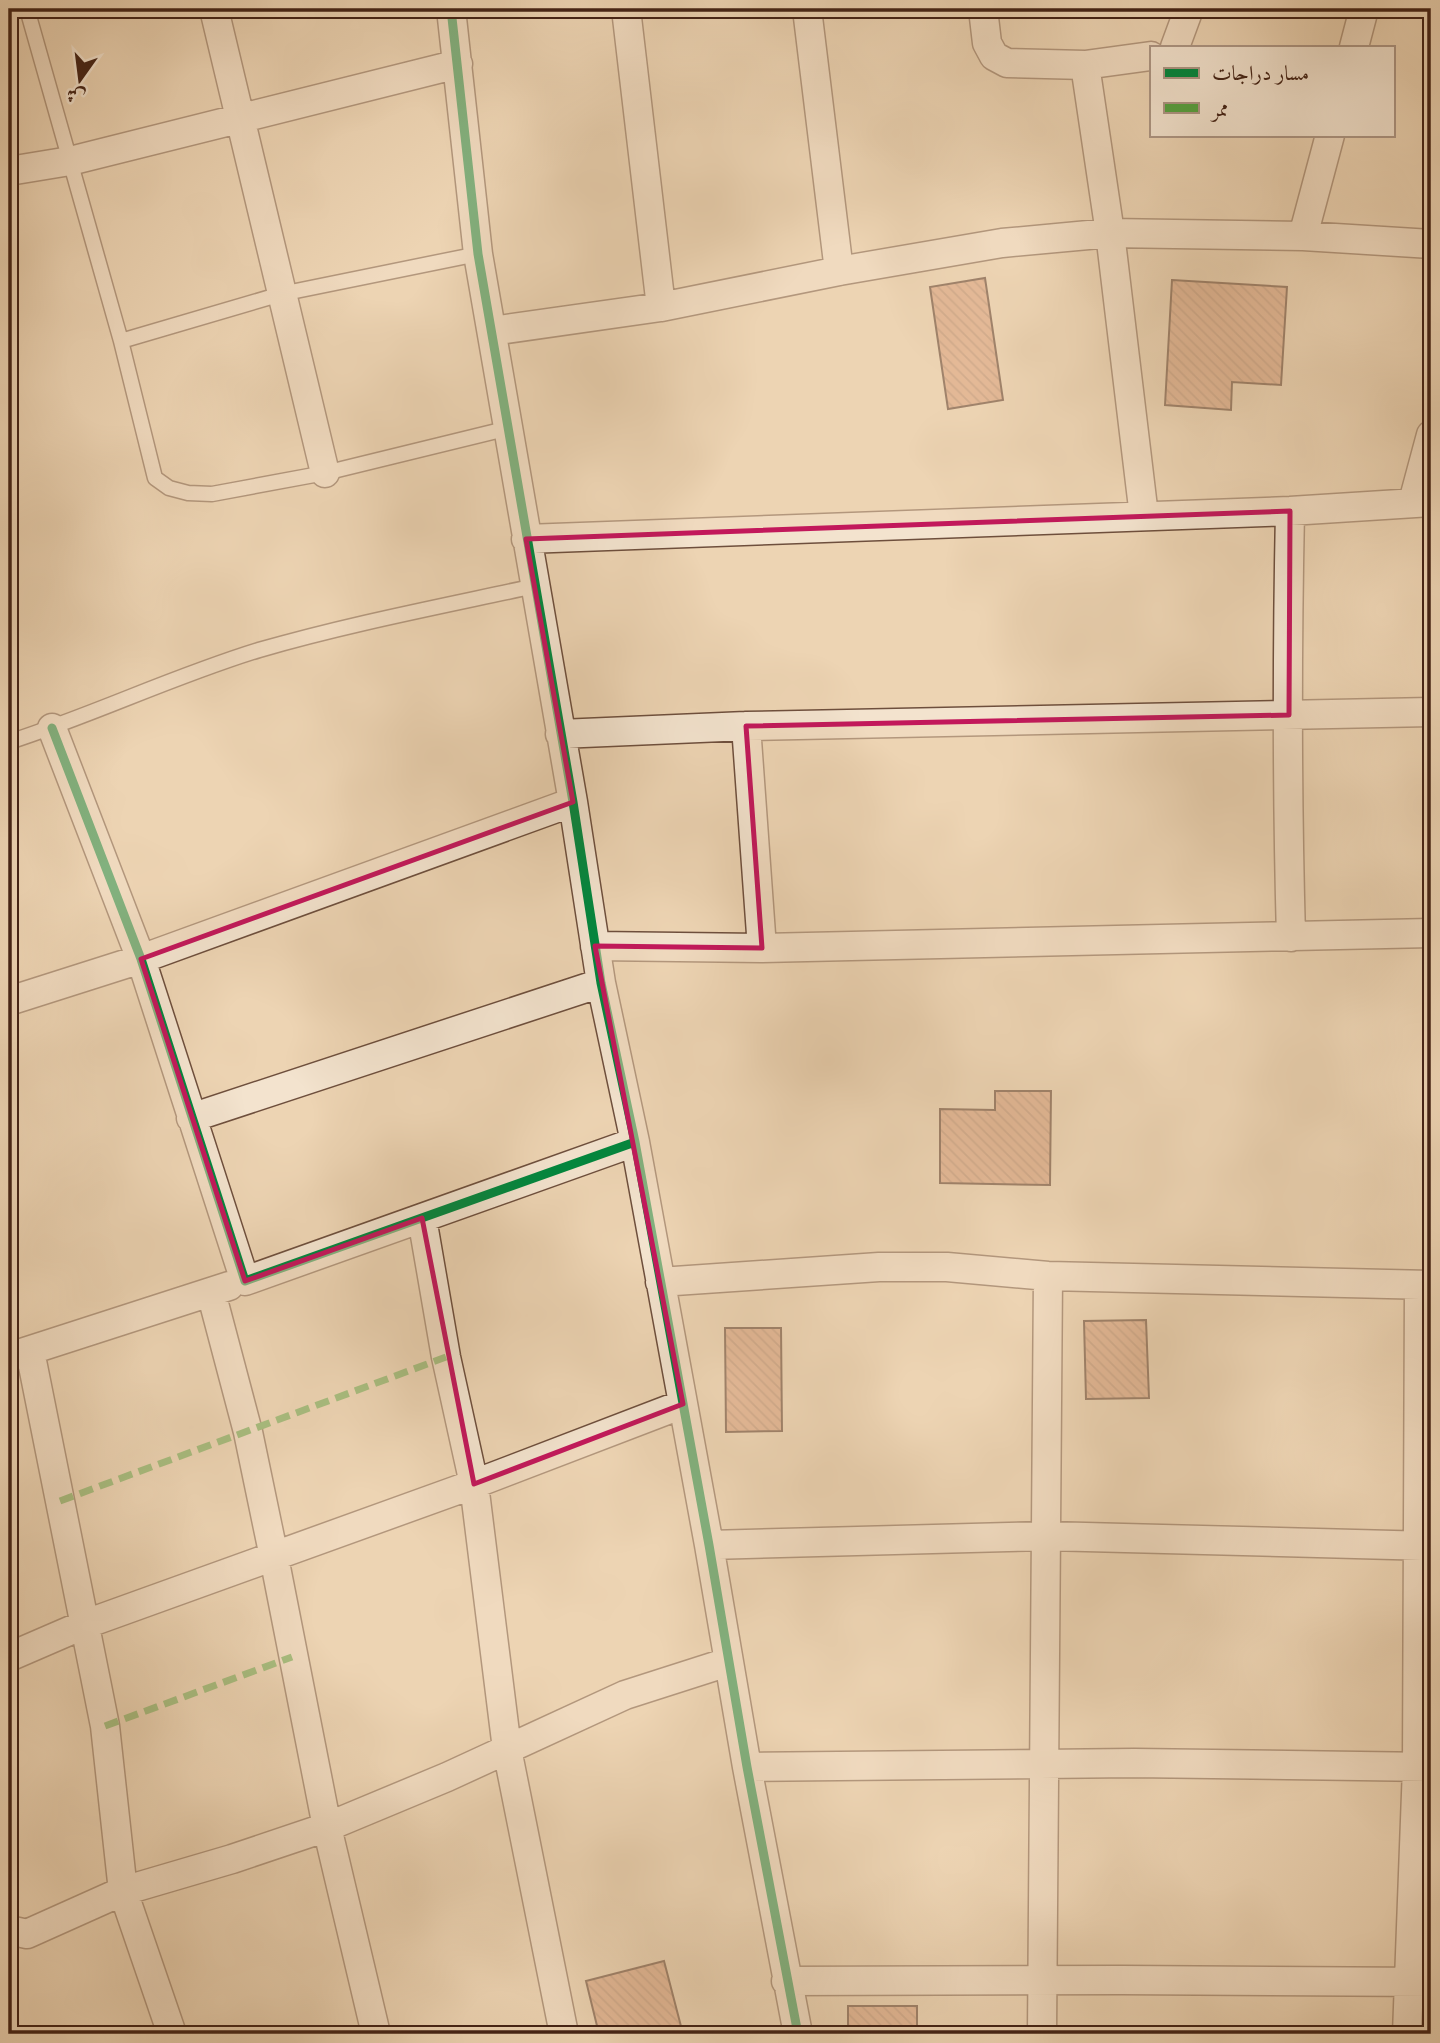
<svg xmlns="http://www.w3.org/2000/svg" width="1440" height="2043" font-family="'Gentium Book Plus',Amiri,serif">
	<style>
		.building { fill: url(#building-back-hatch); stroke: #442316; stroke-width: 2 }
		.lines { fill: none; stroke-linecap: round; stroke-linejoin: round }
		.service-casing { stroke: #6e4f3d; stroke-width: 17 }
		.minor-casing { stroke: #6e4f3d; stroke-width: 31 }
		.service { stroke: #f3e3ce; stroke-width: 14 }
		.minor { stroke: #f3e3ce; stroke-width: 28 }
		.quiet { stroke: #55a240; stroke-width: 7; stroke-dasharray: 14 7; stroke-linecap: butt }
		.cycleway-casing { stroke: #f3e3ce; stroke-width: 13 }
		.cycleway { stroke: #00873e; stroke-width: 9 }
		.marked { fill: none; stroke: #c2185b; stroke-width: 5; stroke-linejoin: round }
	</style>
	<defs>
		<pattern id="building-back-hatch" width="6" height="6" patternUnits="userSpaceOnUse" patternTransform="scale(1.75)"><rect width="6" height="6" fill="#d99a76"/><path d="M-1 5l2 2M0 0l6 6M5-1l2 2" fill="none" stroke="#b27d60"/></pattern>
	</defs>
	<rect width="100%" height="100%" fill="#edd4b3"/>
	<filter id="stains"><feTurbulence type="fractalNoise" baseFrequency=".00286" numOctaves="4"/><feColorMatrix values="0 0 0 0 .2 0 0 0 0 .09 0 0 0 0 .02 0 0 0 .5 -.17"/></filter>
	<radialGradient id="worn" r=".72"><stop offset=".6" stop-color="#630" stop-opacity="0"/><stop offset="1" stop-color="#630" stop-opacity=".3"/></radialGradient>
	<path class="building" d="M985,278l18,122 -55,9 -18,-122z
		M1172,280l115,7 -6,98 -49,-3 -1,28 -66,-5z
		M995,1091h56l-1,94 -110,-2v-74l55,1z
		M1146,1320l3,78 -63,1 -2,-78z
		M725,1328h56l1,103 -56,1z
		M664,1961l19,73h-84l-13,-53z
		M848,2006h69v28h-69z"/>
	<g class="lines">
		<g class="service-casing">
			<path id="service" d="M27,9l94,332 34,137 14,10 19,5 24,1 113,-21 184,-45
				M121,341l160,-47 197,-40
				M9,742c84,-27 165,-66 250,-92 90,-26 184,-44 276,-64"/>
		</g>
		<g class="minor-casing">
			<path id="minor" d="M214,9l111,464
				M451,9l27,245 95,548 28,181 34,159 74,403 38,222 51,267
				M626,9l35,298
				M807,9l32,262
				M983,9l4,34 7,13 13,7 78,2 66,-9
				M1175,47l14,-38
				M1354,47l10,-38
				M1085,65l25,168 34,283
				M9,171l61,-10 388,-97
				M1303,236l27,-101
				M492,331l169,-24 178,-36 163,-28 108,-10 193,3 128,8
				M1413,502l18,-67
				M1290,511c-3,142 -3,284 1,426
				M526,539l764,-28 141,-9
				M746,726l16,222
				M52,728l89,231 104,322 390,-139
				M560,734l186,-8 685,-14
				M595,946l167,2 669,-15
				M9,1001l132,-42 432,-157
				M191,1118l410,-135
				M422,1218l24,139 28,127 33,265 57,285
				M660,1282l219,-15h68l101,9 383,9
				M211,1292l37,140 26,125 53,270 49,207
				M9,1357l220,-71
				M709,1545l338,-9 384,10
				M9,1657l74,-32 391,-141 209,-80
				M747,1767l387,-4 297,4
				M9,1930l18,4 96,-43 -18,-165 -75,-375
				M786,1981l335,-1 310,2
				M172,2034l-49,-143 109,-32 95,-32 120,-50 178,-82 103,-33
				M1042,2034l6,-758
				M1407,2034l10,-267 2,-482"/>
		</g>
		<use href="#service" class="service"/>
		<use href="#minor" class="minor"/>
		<path class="quiet" d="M60,1501l386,-144
			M105,1726l187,-69"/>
		<g class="cycleway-casing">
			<path id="cycleway" d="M451,9l27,245 95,548 28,181 34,159 74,403 38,222 51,267
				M52,728l89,231 104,322 390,-139"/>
		</g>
		<use href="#cycleway" class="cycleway"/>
	</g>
	<path d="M0 0H1440V2043H0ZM1290,511l-1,204 -543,11 16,222 -167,-2 88,458 -209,80 -52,-266 -177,63 -104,-322 432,-157 -47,-263z" fill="#edd4b3" fill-opacity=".55" fill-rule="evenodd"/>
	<path class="marked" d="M1290,511l-1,204 -543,11 16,222 -167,-2 88,458 -209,80 -52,-266 -177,63 -104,-322 432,-157 -47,-263z"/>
	<rect width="1440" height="2043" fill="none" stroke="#edd4b3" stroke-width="35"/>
	<rect x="10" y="10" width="1419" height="2022" fill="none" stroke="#442316" stroke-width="3.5"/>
	<rect x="18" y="18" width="1405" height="2008" fill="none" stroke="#442316" stroke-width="2"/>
	<rect x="1150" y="46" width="245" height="91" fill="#f3e3ce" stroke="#ad9684" stroke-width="2"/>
	<rect x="1164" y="68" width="35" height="10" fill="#00873e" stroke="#ad9684" stroke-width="2"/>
	<text x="1212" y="80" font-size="21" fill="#442316">مسار دراجات</text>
	<rect x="1164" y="103" width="35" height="10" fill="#55a240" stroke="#ad9684" stroke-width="2"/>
	<text x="1212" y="116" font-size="21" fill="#442316">ممر</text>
	<g transform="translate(80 80) rotate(194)" stroke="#f3e3ce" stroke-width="5" paint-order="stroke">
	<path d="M0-5L12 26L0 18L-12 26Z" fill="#442316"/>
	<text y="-10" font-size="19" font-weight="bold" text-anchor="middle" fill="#442316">ش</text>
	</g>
	<rect width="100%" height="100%" filter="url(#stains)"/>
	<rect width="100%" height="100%" fill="url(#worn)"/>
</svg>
